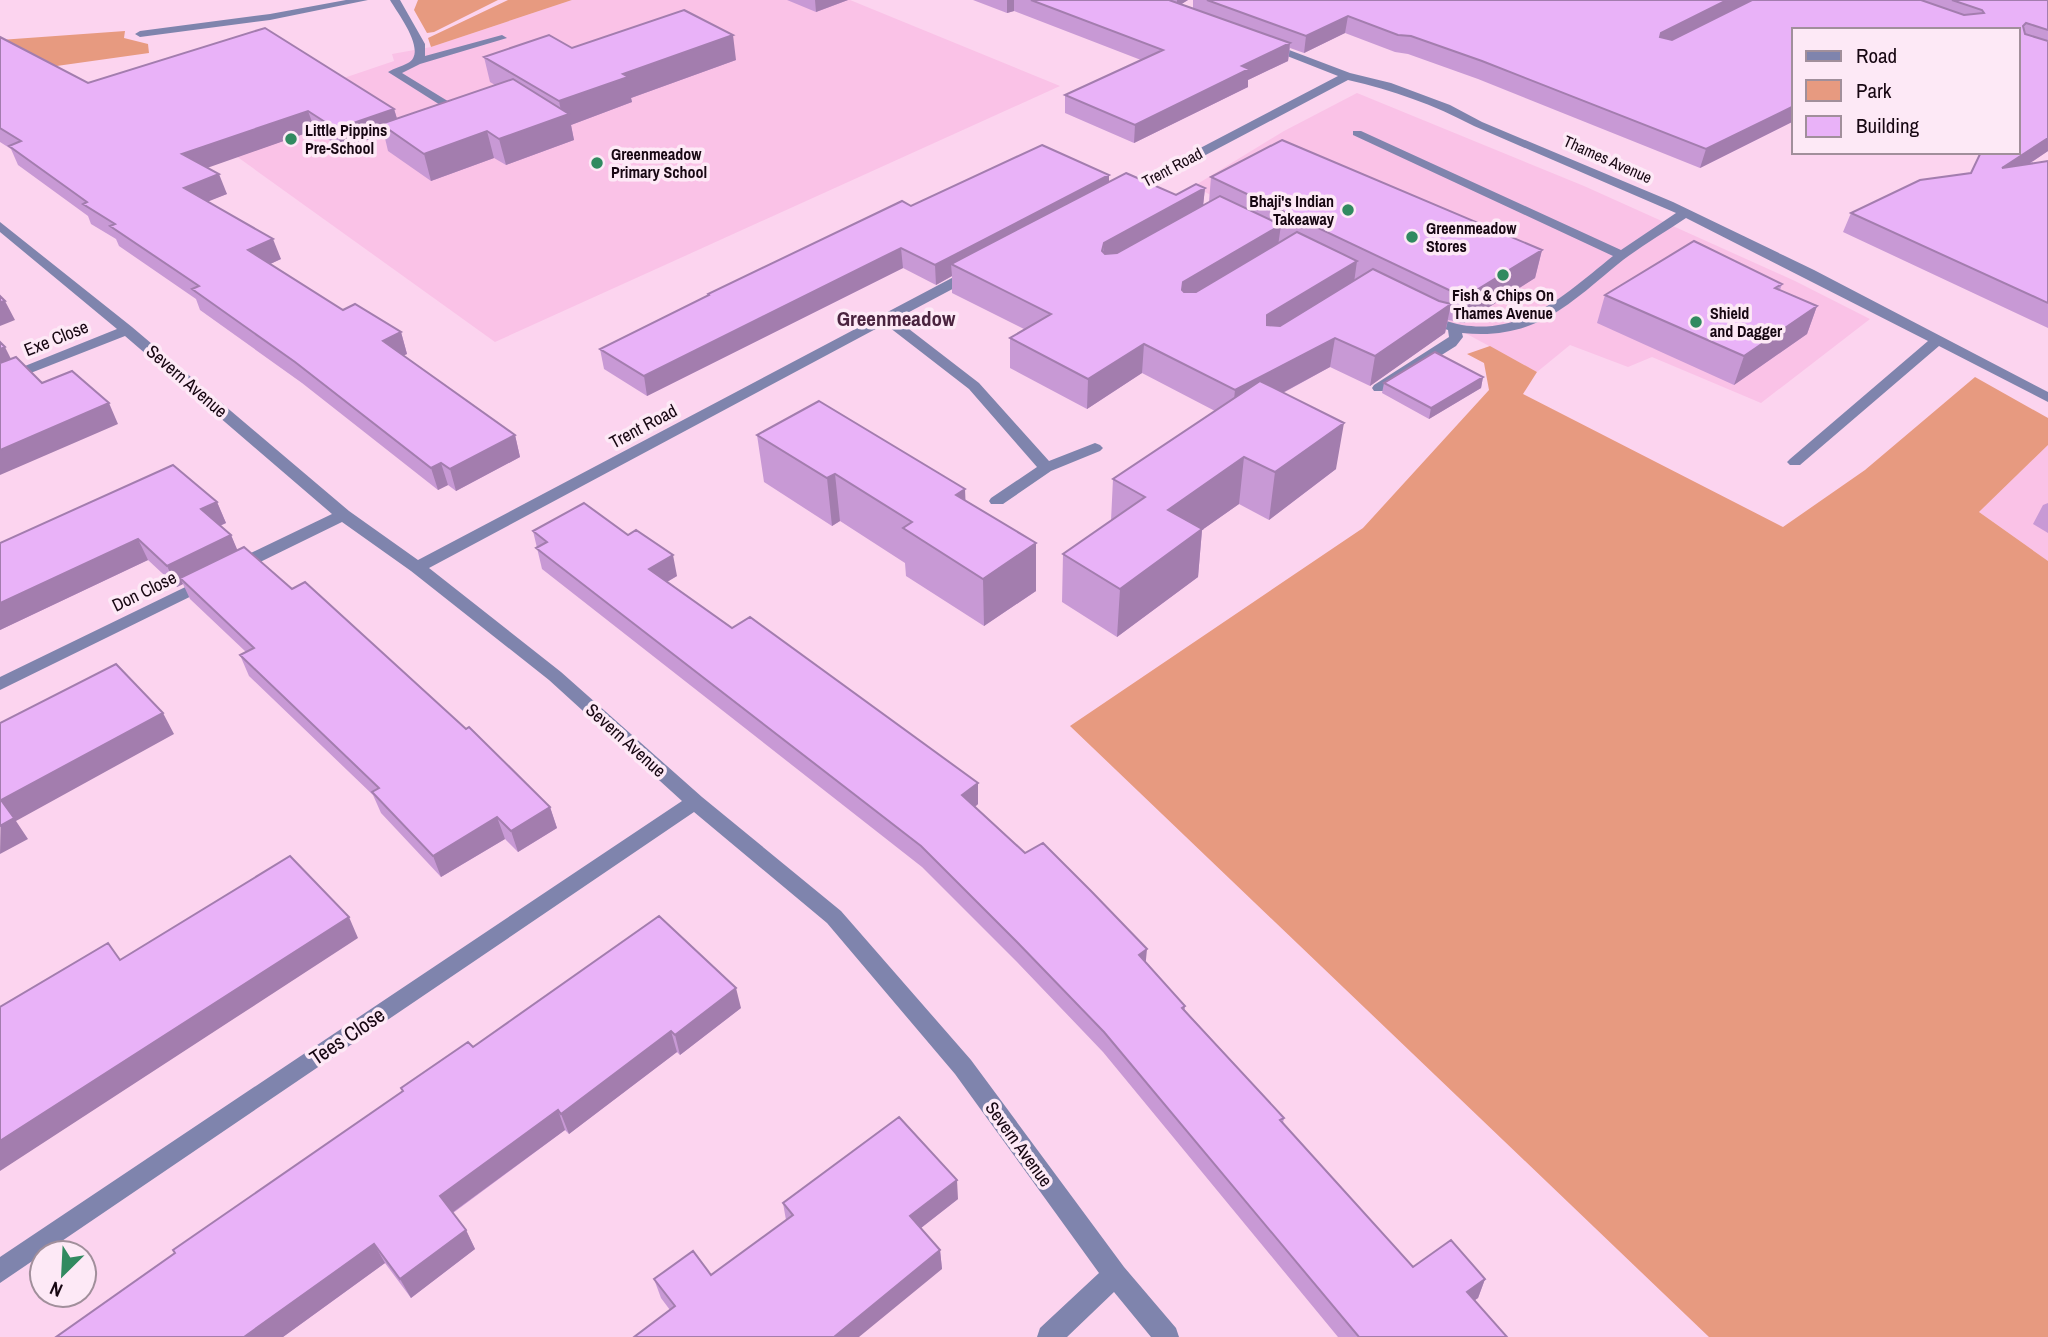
<svg xmlns="http://www.w3.org/2000/svg" width="2048" height="1337" font-family="'Archivo Narrow',sans-serif">
	<style>
		.built { fill: #fac2e7 }
		.green { fill: #e79a80 }
		.lines { fill: none; stroke-linecap: round; stroke-linejoin: round }
		.minor { fill: #7f84ad; fill-rule: evenodd }
		.wall { fill: #c899d5 }
		.shaded-wall { fill: #a37dae }
		.building { fill: #e9b2f8; stroke: #a37dae; stroke-width: 2 }
		.poi-dot { fill: #318a60; stroke: #fde9f6; stroke-width: 2.5 }
		.labels { text-anchor: middle; dominant-baseline: central; stroke-width: 7; stroke-linejoin: round; paint-order: stroke }
		.far-poi-label { font-size: 16px; font-weight: bold; fill: #170712; stroke: #fde9f6; text-anchor: start }
		.far-street-label { font-size: 16px; fill: #170712; stroke: #fde9f6 }
		.street-label { font-size: 18px; fill: #170712; stroke: #fde9f6 }
		.far-district-label { font-size: 21px; font-weight: bold; fill: #4a243f; stroke: #fde9f6 }
		.near-street-label { font-size: 21px; fill: #170712; stroke: #fde9f6 }
	</style>
	<rect width="100%" height="100%" fill="#fcd4ef"/>
	<path class="built" d="M572,0h278l210,86 -565,256 -298,-214 197,-67 -2,-7 39,-7z
		M1357,93l227,93 211,95 75,38 -109,84 -109,-46 -24,10 -58,-22 -33,27 -343,-186 90,-55z
		M2048,445v116l-69,-49z"/>
	<path class="green" d="M418,0h80l-64,32 -7,1 -13,-23z
		M508,0h64l-141,47 -3,-9z
		M125,31l-1,7 24,6 1,9 -128,18 -21,-31z
		M1490,346l47,26 -14,22 260,133 82,-57 110,-93 73,41v27l-69,67 69,49v776h-339l-639,-611 293,-198 126,-138 -5,-27 -17,-9z"/>
	<g class="lines">
		<path class="minor" d="M346,0h22l-98,20 -130,17 -5,-3 5,-3 130,-17z
			M390,0h10l25,44v12l77,-21 5,3 -87,26 -18,9 62,38v4h-8l-68,-43c6,-4 13,-5 20,-9 20,-11 -10,-49 -18,-63z
			M1268,42l82,31 41,10 59,22 32,17 191,80 141,68 234,122v10l-109,-56 -139,119h-10l-3,-3 3,-3 138,-118 -242,-123c-21,14 -43,27 -63,42 -52,42 -86,81 -161,73l1,4 -7,9 -72,45h-10l-2,-3 2,-3 75,-48 -1,-7 -27,-9v-6l5,-1c12,3 23,9 36,11 63,10 106,-33 151,-69l-260,-121v-4h8l260,119 55,-37 -202,-87c-40,-21 -81,-36 -126,-46l-220,116h-8v-6l218,-114 -74,-29v-4z
			M0,222l132,105 217,184 69,49 549,-290h10v6l-81,43 83,64 70,78 46,-18 5,2 3,3 -3,3 -49,20 -48,33h-12l-2,-3 2,-3 46,-31 -68,-78 -84,-65 -456,244 132,104 141,125 139,114 130,149 153,207 52,61 3,9h-28l-37,-45 -47,45h-30l3,-9 59,-55 -144,-199 -128,-151 -133,-111 -694,471v-26l682,-456 -133,-121 -138,-109 -69,-49 -100,49h-12l-2,-4 2,-4 102,-49 -207,-178 -125,49v-9l117,-47 -117,-97z
			M208,576l8,5 -2,4 -214,105v-13z"/>
	</g>
	<path class="wall" d="M787,0h61l-32,12z
		M973,0h215l-7,4 12,4v-8h855v151l-19,13 19,-3v167l-205,-96 8,-19 120,-40 47,-21v-122h-224v91l-94,47 -222,-89 -70,-25 -13,-2 -50,-19 -41,20 -14,-5 -2,13 -40,19v7l-114,56 -69,-30v-18l76,-35 -127,-49 -7,2z
		M0,37l88,46 306,26 3,10 98,-34 -5,-3 -6,-25 88,-9 164,12 -105,38 1,4 -61,23 3,15 -68,25 -12,-7 -63,23 -43,-30 -4,-17 -42,15 -27,-19 -108,37 20,27 -19,7 73,58 -11,5 73,46 58,22 6,22 -4,1 112,80 5,22 -64,34 -8,-6 -10,5 -136,-107 -102,-73 -4,-11 -77,-53 -3,-7 -25,-15 -3,-8 -70,-51 -7,-16 -11,-7z
		M1109,175v7l67,13 29,-7 -2,17 6,-3 2,-25 331,73 -7,28 -71,45 -16,-3 -3,13 -75,53 -40,-19 -47,26 53,76 -67,51 -30,-16 -37,26 -4,47 -81,60 -55,-35 1,-48 48,-33 2,-42 102,-68 -73,-38 -55,36 -77,-41v-30l14,-9 -72,-36v-17l-16,9 -33,-17 -256,128 -43,-27 -4,-20 108,-53v-2l203,-88z
		M1782,284l-2,6 37,16 -10,28 -73,51 -137,-62 8,-28z
		M1483,377l-2,11 -52,31 -47,-26 2,-10z
		M757,435l208,65 71,43v48l-52,35 -78,-50 -1,-13 -65,-42 -8,5 -68,-44z
		M217,502l9,21 -6,3 11,9 6,16 55,38 258,218 7,21 -39,24 -13,-13 -64,38 -60,-64 -8,-18 -124,-119 -9,-21 6,-3 -56,-53 -7,-15 -6,3 -29,-27 -148,70v-87z
		M2048,503v30l-15,-9 10,-19z
		M533,531l144,45 -10,6 311,222 -3,3 171,155 39,44v4l99,108 -1,5 130,144 72,12 -7,19 -4,2 33,37h-169l-235,-285 -86,-90 -95,-95 -380,-298z
		M741,1008l-61,47 -3,-3 -108,82 -4,-4 -112,83 13,17 9,19 -64,49 -26,-35 -102,74h-227l347,-246 -2,-3 72,-41z
		M958,1199l-37,29 19,22 2,19 -272,41 -9,-12 -7,-19 57,-4 75,-55 -3,-17z"/>
	<path class="shaded-wall" d="M815,0h33l-32,12z
		M1007,0h7v11l-7,2z
		M1177,0h11l-11,7z
		M1727,0h29l-100,51 5,-18z
		M1348,16l-3,17 -41,20 2,-17z
		M733,35l3,25 -105,38 1,4 -61,23 3,15 -68,25 -7,-26 63,-23 -3,-15 64,-27z
		M1290,43l-2,18 -40,19v7l-114,56 1,-18 107,-59z
		M1794,106v15l-94,47 6,-19z
		M394,109l6,19 -19,-4 3,10 -42,15 -6,-20z
		M308,111l7,19 -125,44 -8,-20z
		M487,131l7,27 -63,23 -7,-27z
		M2048,138v13l-54,36 8,-19z
		M219,174l8,20 -35,14 -8,-20z
		M1109,175v19l-158,70 1,12 -16,9 -1,-20z
		M1205,188l-3,28 -101,64 3,-37z
		M1281,225l-4,28 -98,66 4,-37z
		M273,239l8,20 -26,12 -7,-21z
		M901,248l2,20 -256,128 -3,-20z
		M1542,250l-7,28 -71,45 6,-29z
		M1357,261l-4,29 -89,55 3,-30z
		M5,301l10,19 -15,6v-24z
		M1451,304l-6,29 -75,53 5,-30z
		M1817,306l-10,28 -73,51 10,-29z
		M401,332l6,22 -17,8 -7,-21z
		M1335,338l-5,29 -98,53 3,-30z
		M1144,344l-2,29 -55,36 1,-30z
		M5,347l10,20 -15,7v-25z
		M1483,377l-2,11 -52,31 2,-11z
		M109,403l9,21 -118,51v-25z
		M1344,423l-8,46 -67,51 6,-48z
		M515,435l5,22 -64,34 -6,-22z
		M1244,457l-5,47 -37,26 -4,47 -81,60 3,-48 48,-79z
		M441,463l7,22 -10,5 -7,-22z
		M835,474l5,47 -8,5 -5,-48z
		M965,489l2,47 -11,-41z
		M217,502l9,21 -16,7 -9,-21z
		M231,535l9,21 -60,22 3,6 -6,3 -10,-21z
		M138,539l10,21 -148,70v-27z
		M1036,543v48l-52,35 -1,-47z
		M673,555l4,21 -24,14 -4,-21z
		M163,713l11,21 -158,87 12,18 -28,15 1,-54z
		M978,783v21l-15,12 -1,-21z
		M550,807l7,21 -39,24 -7,-21z
		M497,817l8,22 -64,38 -8,-21z
		M349,917l9,21 -358,233v-30z
		M1147,949l-2,21 -6,-15z
		M736,988l5,20 -61,47 -5,-20z
		M671,1031l6,21 -108,82 -8,-20z
		M558,1110l7,20 -116,85 -9,-19z
		M957,1180l1,19 -46,36 -2,-19z
		M466,1230l9,19 -64,49 -11,-19z
		M374,1244l11,19 -102,74h-39z
		M940,1250l2,19 -83,68h-25z
		M1485,1279l-7,19 -18,13 7,-19z"/>
	<path class="building" d="M1031,0h138l121,43 -48,23 7,3 -114,56 -70,-30 98,-45z
		M1207,0h520l-66,33 -1,4 12,3 80,-40h169l43,15 20,-2 -2,-3 -30,-10h96v30l-22,-7 -3,3 2,8 23,7v97l-46,30 46,-7v142l-197,-90 69,-33 51,-7 10,-21h37v-122h-224v76l-88,43 -224,-88 -71,-25 -13,-1 -50,-19 -42,20z
		M684,10l49,25 -110,39 5,3 -69,24 -75,-44 65,-22 23,13z
		M265,28l129,81 -58,20 -28,-18 -126,43 37,20 -35,14 89,51 -25,11 95,60 12,-6 46,28 -18,9 132,94 -65,34 -9,-6 -10,5 -136,-106 -103,-73 7,-3 -89,-60 5,-2 -32,-20 4,-2 -78,-56 12,-5 -21,-13v-91l88,46z
		M513,79l56,35 -70,25 -12,-8 -63,23 -43,-30z
		M1282,140l260,110 -72,44 -19,-3 -240,-114z
		M1042,145l67,30 -174,90 -34,-17 -257,128 -44,-27 109,-54 -1,-1 194,-93 9,5z
		M1126,173l50,22 20,-11 9,4 -101,55 -2,8 3,3 12,-1 103,-57 61,29 -98,57 -1,8 2,2h12l101,-60 60,29 -90,54v10l13,1 93,-57 66,32 12,3 -76,52 -40,-18 -100,52 -91,-46 -56,35 -78,-41 41,-24 -100,-50z
		M1694,241l88,43 -7,4 42,18 -73,50 -139,-61z
		M0,296l5,5 -5,1z
		M0,342l5,5 -5,2z
		M1435,352l48,25 -52,31 -47,-25z
		M16,357l26,26 30,-12 37,32 -109,47v-87z
		M1260,381l84,42 -69,49 -31,-15 -76,53 34,19 -82,60 -57,-35 82,-57 -32,-18z
		M819,401l146,88 -9,6 80,48 -53,36 -80,-51 9,-6 -77,-48 -8,4 -70,-43z
		M173,465l44,37 -16,7 30,26 -64,31 -29,-27 -138,64v-60z
		M584,503l44,32 8,-5 37,25 -24,14 83,59 18,-11 228,166 -16,12 63,58 18,-10 49,49 55,57 -8,6 46,51 -3,2 102,110 -4,2 133,147 38,-27 34,39 -18,13 40,45h-148l-255,-305 -87,-90 -96,-96 -385,-298 11,-6 -14,-11z
		M244,547l48,42 13,-7 161,147 3,-2 81,80 -39,24 -14,-14 -64,39 -61,-64 7,-4 -139,-133 14,-7 -74,-70z
		M116,664l47,49 -162,87 13,18 -14,8v-103z
		M290,856l59,61 -349,224v-134l108,-64 12,17z
		M659,916l77,72 -61,47 -4,-4 -110,83 -3,-4 -118,86 26,34 -66,49 -26,-35 -130,93h-188l119,-84 -2,-3 230,-159 -2,-3 67,-46 5,5z
		M899,1117l58,63 -47,36 30,34 -106,87h-200l41,-31 -21,-27 39,-28 18,24 82,-60 -10,-12z"/>
	<g class="poi-dot">
		<circle cx="291" cy="139" r="7"/>
		<circle cx="597" cy="163" r="7"/>
		<circle cx="1348" cy="210" r="7"/>
		<circle cx="1412" cy="237" r="7"/>
		<circle cx="1503" cy="275" r="7"/>
		<circle cx="1696" cy="322" r="7"/>
	</g>
	<g class="labels">
		<g class="far-poi-label">
			<text x="305" y="130">Little Pippins<tspan x="305" dy="18">Pre-School</tspan></text>
			<text x="611" y="154">Greenmeadow<tspan x="611" dy="18">Primary School</tspan></text>
			<text x="1334" y="201" text-anchor="end">Bhaji's Indian<tspan x="1334" dy="18">Takeaway</tspan></text>
			<text x="1426" y="228">Greenmeadow<tspan x="1426" dy="18">Stores</tspan></text>
			<text x="1503" y="295" text-anchor="middle">Fish &amp; Chips On<tspan x="1503" dy="18">Thames Avenue</tspan></text>
			<text x="1710" y="313">Shield<tspan x="1710" dy="18">and Dagger</tspan></text>
		</g>
		<g class="far-street-label">
			<text transform="translate(1608 159) rotate(24)">Thames Avenue</text>
			<text transform="translate(1172 167) rotate(-28)">Trent Road</text>
		</g>
		<g class="street-label">
			<text transform="translate(56 338) rotate(-22)">Exe Close</text>
			<text transform="translate(187 381) rotate(41)">Severn Avenue</text>
			<text transform="translate(643 426) rotate(-28)">Trent Road</text>
			<text transform="translate(144 591) rotate(-26)">Don Close</text>
			<text transform="translate(626 740) rotate(42)">Severn Avenue</text>
			<text transform="translate(1019 1144) rotate(54)">Severn Avenue</text>
		</g>
		<g class="far-district-label">
			<text x="896" y="318">Greenmeadow</text>
		</g>
		<g class="near-street-label">
			<text transform="translate(347 1036) rotate(-34)">Tees Close</text>
		</g>
	</g>
	<rect x="1792" y="28" width="228" height="126" fill="#fde9f6" stroke="#a18f9b" stroke-width="2"/>
	<rect x="1806" y="51" width="35" height="10" fill="#7f84ad" stroke="#a18f9b" stroke-width="2"/>
	<text x="1856" y="63" font-size="21" fill="#170712">Road</text>
	<rect x="1806" y="80" width="35" height="21" fill="#e79a80" stroke="#a18f9b" stroke-width="2"/>
	<text x="1856" y="98" font-size="21" fill="#170712">Park</text>
	<rect x="1806" y="116" width="35" height="21" fill="#e9b2f8" stroke="#a18f9b" stroke-width="2"/>
	<text x="1856" y="133" font-size="21" fill="#170712">Building</text>
	<g transform="translate(63 1274) rotate(204)"><circle r="33" fill="#fde9f6" stroke="#a18f9b" stroke-width="2"/>
	<path d="M0-5L12 26L0 18L-12 26Z" fill="#318a60"/>
	<text y="-10" font-size="19" font-weight="bold" text-anchor="middle" fill="#170712">N</text>
	</g>
</svg>
